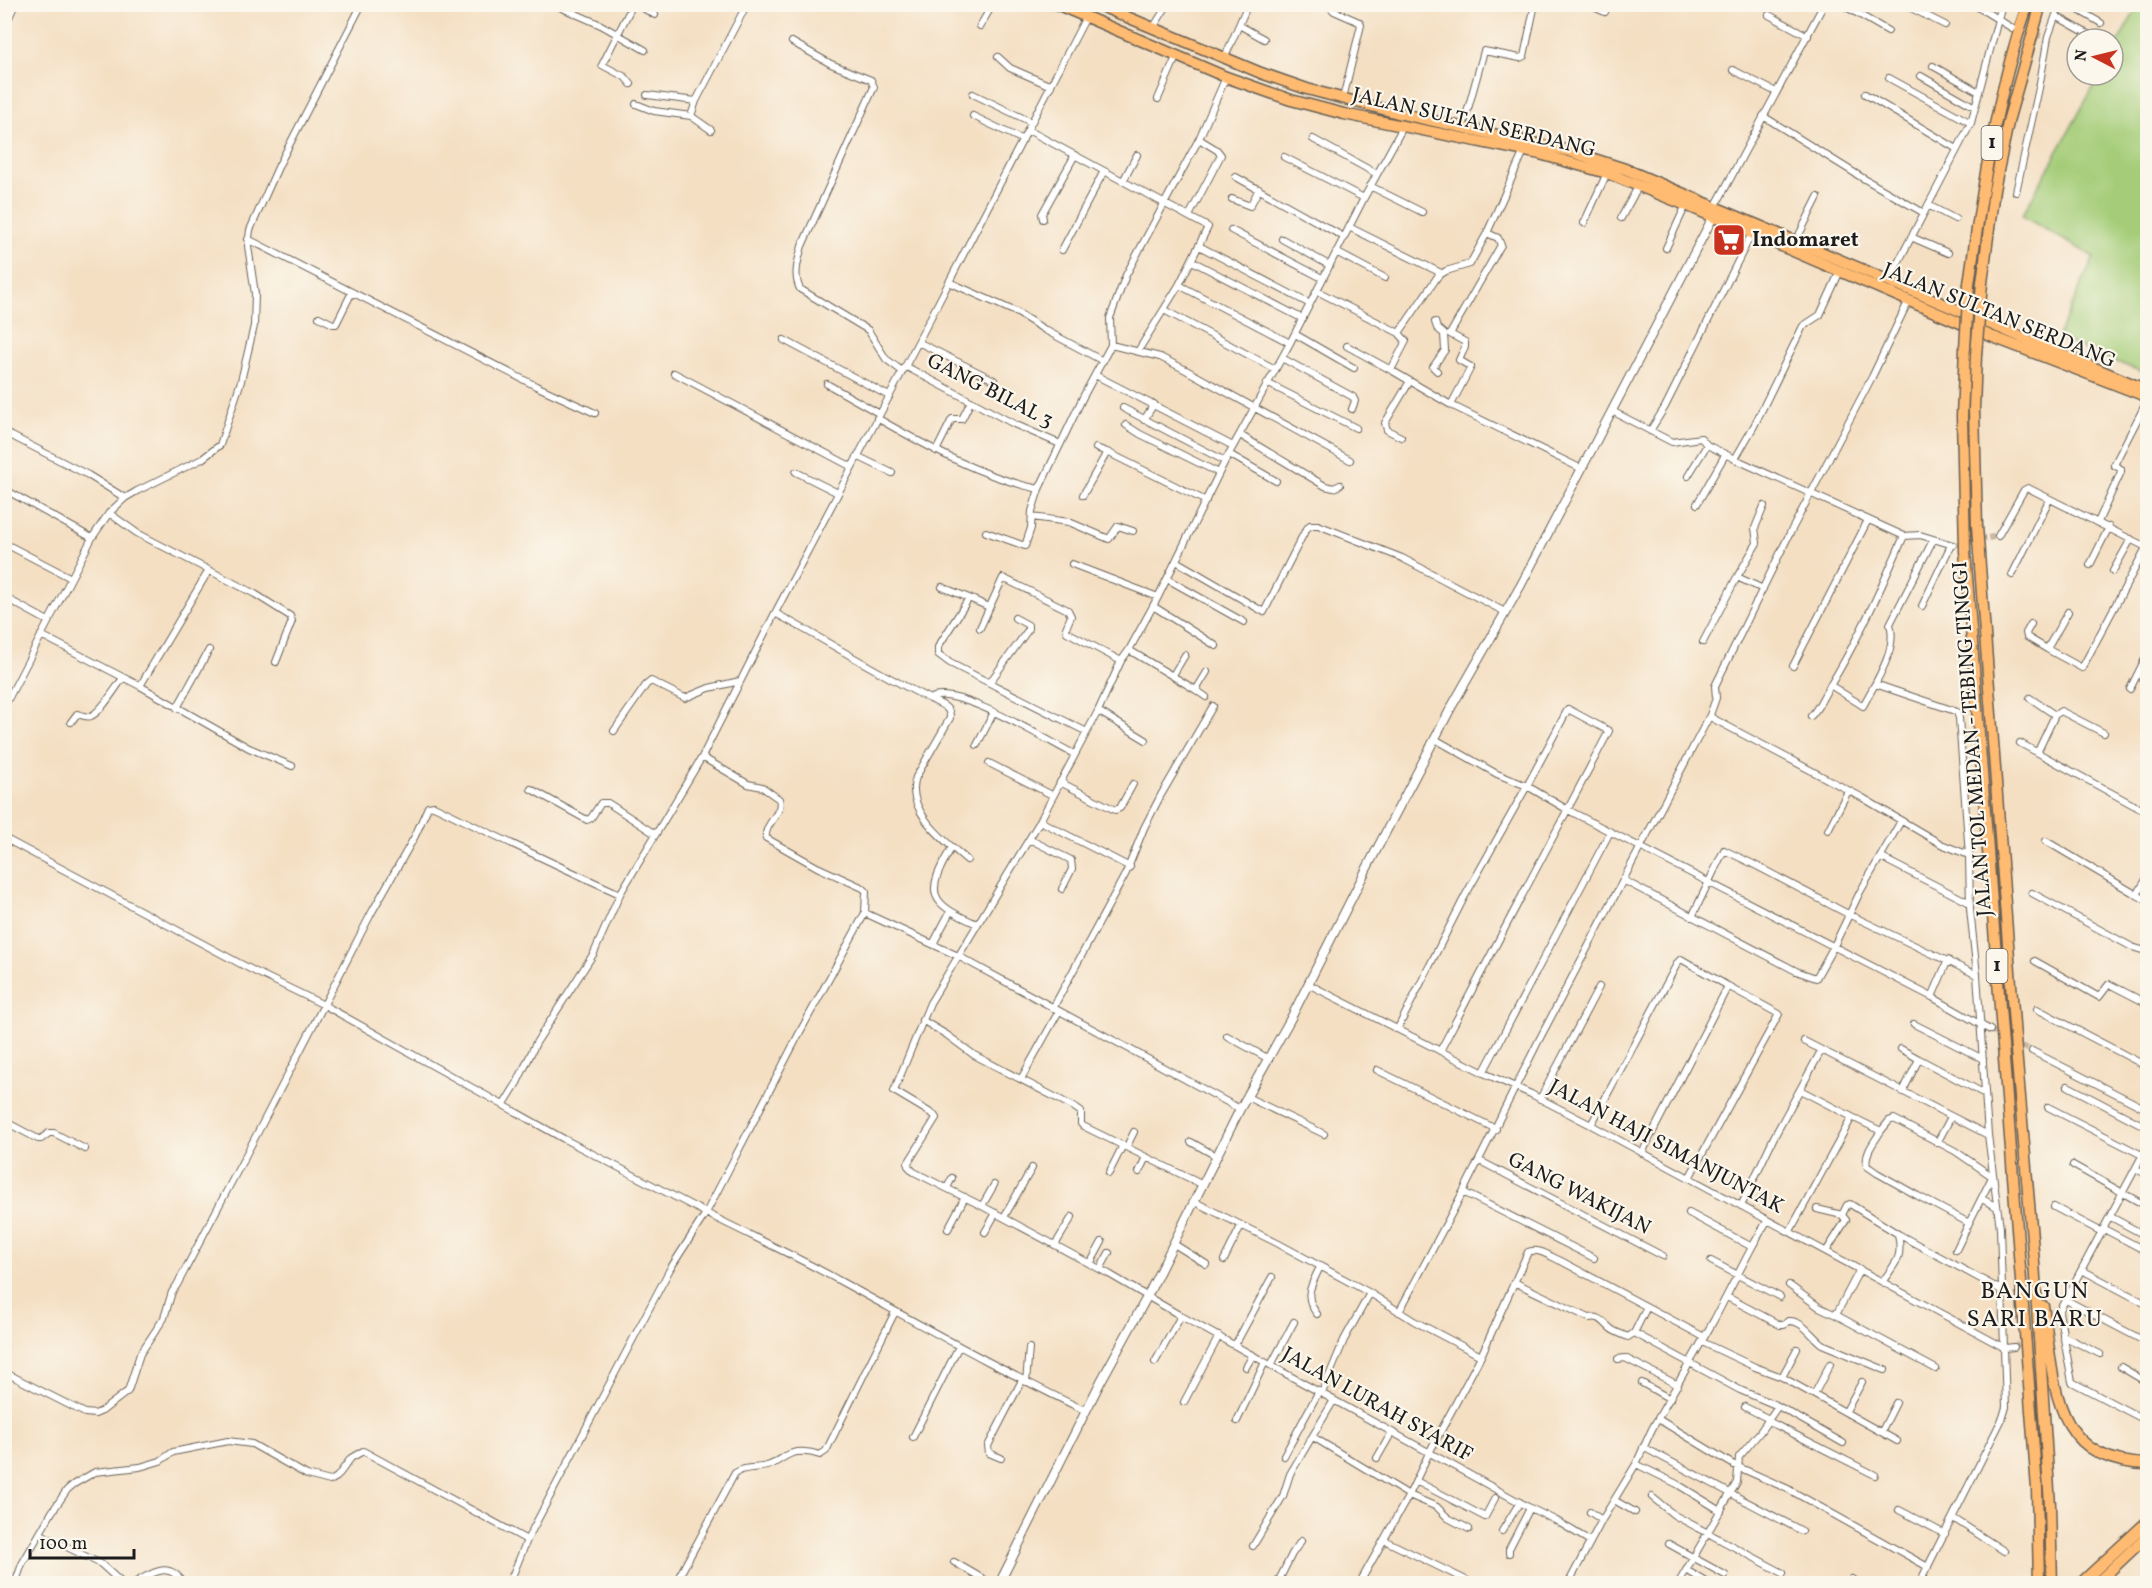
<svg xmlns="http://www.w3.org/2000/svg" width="2152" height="1588" font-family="Vollkorn,serif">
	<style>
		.green { fill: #a5cd79; stroke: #60744a; stroke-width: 1.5 }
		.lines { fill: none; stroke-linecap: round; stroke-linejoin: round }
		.minor-tunnel { stroke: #c9b8a2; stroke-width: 6; stroke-dasharray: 6 3; stroke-linecap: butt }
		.minor-casing { stroke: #686056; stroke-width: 8 }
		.tertiary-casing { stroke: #686056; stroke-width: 10 }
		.trunk-casing { stroke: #686056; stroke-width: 13 }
		.motorway-casing { stroke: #686056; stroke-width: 13 }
		.minor { stroke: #fff; stroke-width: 6 }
		.tertiary { stroke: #fff; stroke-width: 8 }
		.trunk { stroke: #ffbb71; stroke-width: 10 }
		.motorway { stroke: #ffbb71; stroke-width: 10 }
		.motorway-bridge-casing { stroke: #686056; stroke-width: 13; stroke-linecap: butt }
		.motorway-bridge { stroke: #ffbb71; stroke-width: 10 }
		.labels { text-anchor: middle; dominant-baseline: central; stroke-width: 4.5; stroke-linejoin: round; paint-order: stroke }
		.shield { fill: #fbf7ec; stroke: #5f5e5a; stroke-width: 1.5 }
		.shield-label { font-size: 20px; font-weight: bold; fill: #1c1c1c }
		.street-label { font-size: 21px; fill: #1c1c1c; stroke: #fbf7ec }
		.poi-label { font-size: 21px; font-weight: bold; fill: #1c1c1c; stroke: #fbf7ec; text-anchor: start }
		.quarter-label { font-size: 24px; letter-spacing: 1.5px; fill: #1c1c1c; stroke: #fbf7ec }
	</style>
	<rect width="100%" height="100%" fill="#fbf7ec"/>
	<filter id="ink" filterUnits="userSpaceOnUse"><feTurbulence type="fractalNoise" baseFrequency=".0167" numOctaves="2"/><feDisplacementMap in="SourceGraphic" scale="12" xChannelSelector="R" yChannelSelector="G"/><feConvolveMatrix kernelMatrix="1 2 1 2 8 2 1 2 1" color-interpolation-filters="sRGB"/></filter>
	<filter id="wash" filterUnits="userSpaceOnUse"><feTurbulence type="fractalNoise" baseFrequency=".008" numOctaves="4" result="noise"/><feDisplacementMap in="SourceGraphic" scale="24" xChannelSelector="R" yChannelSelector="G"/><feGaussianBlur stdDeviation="1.35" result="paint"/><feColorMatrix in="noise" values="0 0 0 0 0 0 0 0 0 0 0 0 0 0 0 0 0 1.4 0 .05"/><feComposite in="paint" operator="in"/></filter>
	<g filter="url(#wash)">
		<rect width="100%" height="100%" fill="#f4dfc3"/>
		<path class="green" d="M2139,4l9,1 -1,369 -90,-36 37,-81 -72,-41 78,-141h13v-24z"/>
	</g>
	<g filter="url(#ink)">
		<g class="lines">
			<path class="minor-tunnel" d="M2018,30l23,6
				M1953,545l45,-9
				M1990,1030l42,21
				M2014,1347l26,-18"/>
			<g class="minor-casing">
				<path id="minor" d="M636,4l19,11
					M1327,4l7,7 25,11 2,3 -18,73
					M1587,4l18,8
					M1841,4l47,27
					M1903,4l42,21
					M1973,4l39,24
					M2068,4l33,19
					M560,7l41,18 44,25
					M1769,15l39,21
					M2056,16l41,23
					M4,21l3,1 8,-18
					M1239,25l25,14
					M980,26l13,-22
					M1153,28l15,-24
					M792,42l39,22 40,16 3,7 -72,159c-4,15 -9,29 -2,43l68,41 18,29 16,12
					M998,57l12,11 41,18
					M1225,57l23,-53
					M1933,66l46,26
					M1733,70l43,22
					M1921,76l54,31
					M1889,78l82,45
					M631,84l-6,-7 -23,-12 31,-61
					M973,94l58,28
					M1865,94l92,55
					M647,95l49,6
					M1158,99l18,-42
					M636,104l18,7 37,5
					M973,116l50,24
					M1763,116l98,61 63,36
					M1403,127l-39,71 -74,145 -65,118 -67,136 -29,53 -8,11 -23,50 -58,110 -110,182 -36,88 40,24 2,3 -28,45v3l6,6 68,34 127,68 72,42 349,192 25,12 35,21
					M1463,127l21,-76 36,7 4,-2 11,-52
					M711,130l-20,-14 5,-15 51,-97
					M1028,130l180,97 -29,58 -41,66
					M1313,139l64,35
					M1284,157l80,41
					M1236,177l108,60
					M1123,181l14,-26
					M1370,186l52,26
					M2016,192l23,-104 9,-51 12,-33
					M1232,199l18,7 9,-17
					M1928,205l27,14
					M1715,207l109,-203
					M1189,216l32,-61 -4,-5 -18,-11
					M1621,218l18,-33
					M1043,219l-1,-5 33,-59
					M1584,223l23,-50
					M1349,227l92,46
					M1231,230l91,48
					M1911,237l37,16
					M248,239l288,147 59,27
					M1282,239l47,26
					M1796,241l22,-44
					M1199,246l111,58
					M1666,248l20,-43
					M1062,250l42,-79
					M1336,252l49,26
					M1192,261l111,58
					M1889,280l82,-157 31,-119
					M949,282l67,30 29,18 58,31
					M1179,285l111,58
					M1317,291l82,42 7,8 -15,29 60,35 131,64
					M1908,302l-36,75 -82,156 -75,153 1,12 -6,17 2,3 151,80 78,46 28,11
					M1164,310l111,59
					M319,317l14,7h3l16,-32
					M1435,322l2,6 7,6 1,16 -12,17 4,4
					M1399,333l39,-57 8,-5 24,-7 17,-31 37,-82
					M1295,334l59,34
					M784,340l105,56
					M918,342l76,38
					M1111,345l49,12 24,12 166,91
					M1347,346l44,24
					M1282,358l71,39 2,4 -3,8
					M905,366l109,58 46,20
					M674,373l178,94
					M1095,375l138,71
					M1267,383l89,45
					M827,384l53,30
					M1451,405l20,-38 -12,-7 6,-13v-5l-15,-8 51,-89 -3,-7 -11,-5
					M1123,408l102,53
					M1612,411l60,31 29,-4 6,7 28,14 169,77 16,-1 33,10
					M877,418c51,29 104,59 162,71
					M1144,420l10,-16
					M1126,425l14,9 79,39
					M1650,431l15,-24 87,-174
					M4,432l84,43 37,23
					M1240,435l85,51 9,2 6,-3
					M1401,437l-14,-7 -2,-7 25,-42
					M936,451l16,-32h10l9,-18
					M1107,452l99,49
					M1229,454l47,27
					M857,456l35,17
					M1735,459l19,-33 49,-100 17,-11 20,-44
					M796,472l42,21
					M1688,476l19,-31
					M4,489l88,49
					M1083,495l24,-43 -11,-4
					M1697,504l28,-49
					M109,513l28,20 118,61 35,22 2,5 -16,41
					M1032,517l37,5 40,17 9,-13 15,5
					M2098,522l23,-50v-3l-7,-4 34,-66
					M986,532l39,14 6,-18 1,-17 7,-22 44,-92 28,-52 -1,-27 16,-43 73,-136 27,-62
					M1998,536l26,-46 4,-2 120,60
					M4,543l67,35
					M1176,561l88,51 41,-81 5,-6h8l84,33 103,54
					M1072,564l86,33
					M2090,565l19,-38
					M2113,571l18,-32
					M2012,575l37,-75
					M1737,577l20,-34 -2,-15 9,-22
					M1167,579l77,43
					M942,587l27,11 -31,49v7l12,9 137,69
					M4,597l44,24
					M969,598l20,9
					M1153,606l63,40
					M1922,606l29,-61
					M2068,612l-21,37 35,19 66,-124
					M775,613c52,28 102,60 155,86 23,-17 118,42 144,55
					M2031,624l-5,9 1,4 20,12
					M980,628l23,-50 65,32 3,6 -5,12 1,4 54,29
					M41,635l99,51 109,62 43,18
					M1703,642l34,-65 26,12
					M1129,650l67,40 11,-18
					M1793,666l75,-146
					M1173,675l12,-20
					M990,682l38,-52v-5l-13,-7
					M1875,684l77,26 5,2 2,6 10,137 1,54 7,66 11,160 12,93 6,179 -3,10 -84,167
					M1830,685l33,21c12,-23 35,-56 27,-82l43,-84
					M140,686l69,-116
					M2130,689l18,-36
					M1196,690l10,7
					M2030,698l25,17 -18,38
					M930,699c9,5 21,7 20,19l-34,59c-12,33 29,64 51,83
					M4,707l88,-169 17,-25 16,-15 12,-7 65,-32 18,-14 21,-64 13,-55 1,-32 -7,-48 2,-16 29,-65 83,-161
					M177,708l32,-58
					M1098,711l48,29
					M2055,715l6,-4 43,22
					M1811,716c8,-8 11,-18 17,-27 30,-48 53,-101 76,-153
					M71,722l6,-8c4,1 10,4 14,2 11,-5 25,-29 32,-38
					M614,731l32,-46 5,-4 34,17 24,-10 31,-7
					M1435,739l62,35 30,12 41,24 364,187 58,33
					M2020,743l128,70
					M977,745l17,-33
					M702,757l46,27 14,3 17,12c5,14 -15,24 -13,39l51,29 46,21 3,3 -1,22 93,43 282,153
					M989,763l63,32
					M1060,782l55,28 5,-2 13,-24
					M531,789l56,31 4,-2 10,-15h7l47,31
					M1040,821l90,46
					M1828,830l20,-39
					M4,838l250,133 70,34 240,134 142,74 -36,56 -143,271 -18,44
					M1029,839l42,21 1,9 -10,20
					M2046,841l91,54
					M952,847c-28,47 -23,56 25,77
					M1880,857l90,46
					M2148,876l-11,19 11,6
					M1623,880l173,91 20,7 18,-32 26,-54 41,-71
					M2032,893l100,54 10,3h6
					M865,913l-64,117 -95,183c45,23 90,43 134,68 81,44 162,90 246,130
					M1692,917l32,-67 27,13 97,51 129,61
					M933,944l17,-32
					M2035,961l64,36 10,-13 39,20
					M1308,984l178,90 45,20 60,31 414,223
					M1932,997l16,-37
					M1053,1008l73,-135 18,-45 17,-33 52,-89
					M2037,1009l111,58
					M922,1020l25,15 27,20 100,52 7,5v12l2,2 120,59
					M1914,1024l69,35
					M1398,1028l67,-132 62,-110 41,-77 41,22 -169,320
					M1227,1036l42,23
					M1804,1041l184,94
					M1901,1049l18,10 -16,32
					M2032,1051l116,59
					M1919,1059l66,35
					M1377,1070l119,59
					M1483,1073l127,-241
					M1021,1079l38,-68
					M2068,1086l80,42
					M1800,1090l52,27
					M1247,1097l77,37
					M1540,1099l59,-112
					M504,1104l13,-21 19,-40 58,-90 26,-59 82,-137 73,-144 143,-271 168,-325
					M2048,1107l94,48
					M4,1121l34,18h3l8,-6h5l31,16
					M1591,1125l87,-163 3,-3 47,27 -86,167
					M1881,1131c-6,10 -17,22 -14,35l10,7 41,23 51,27 -13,27
					M1191,1142l25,14
					M1937,1143l14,-26
					M1127,1146l7,-14
					M1480,1161l183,95
					M2073,1165l75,42
					M2136,1169l12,6
					M1139,1172l7,-15
					M1109,1173l14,-28
					M1689,1178l90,-164 -51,-28
					M947,1188l5,-10
					M1463,1192l131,66
					M1982,1199l15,8
					M1195,1202l82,41 93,50 -26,47 -22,53
					M982,1206l12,-21
					M1741,1206l33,-69 47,-86
					M2054,1207l48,25
					M1817,1209l25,6 4,5 -19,30
					M1689,1213l63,34
					M1842,1215l5,-10 3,-1 48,30 105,57
					M1004,1217l28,-49
					M2111,1217l37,20
					M1969,1223l23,-46
					M948,1229l17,-32
					M2104,1229l44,23
					M1790,1231l62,-114 29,14 8,-10 5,-2 61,32 38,26
					M985,1232l11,-19
					M1174,1244l32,20
					M1055,1245l17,-28
					M1224,1260l17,-34
					M1711,1261l69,36
					M1090,1264l12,-22
					M1100,1269l9,-16
					M1860,1269l-24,46 100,54
					M2082,1270l66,35
					M1883,1281c13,-19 20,-22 15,-47
					M1514,1282l75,36c12,-2 13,3 21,10 4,4 12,6 18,9l6,-4 4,2 102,55 38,16 65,37
					M1789,1285l30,22 17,8
					M1370,1293l44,28 67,35
					M1727,1297l53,28h4l4,-4c15,-1 23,15 34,23l63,26
					M2066,1300l82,43
					M1399,1312l64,-120 76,-152 171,-325
					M2059,1312l13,70 71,37 5,-8
					M1317,1314c-14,-18 -6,-28 3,-47
					M2055,1319l93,-174
					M1634,1333l13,-26
					M2063,1336l37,18
					M1702,1342l53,25 27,10 115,64
					M1235,1345l37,-68
					M2005,1348l9,-1
					M1618,1359l7,-1 53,27
					M1155,1362l26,-46
					M1271,1365l23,-43
					M1246,1367l7,-12
					M2121,1367l27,16
					M4,1372l81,41 10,1 7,-3 26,-20 12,-37 24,-36 8,-26 5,-7 82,-155 113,-218 43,-76 13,-29 6,-1c61,30 124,60 186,88
					M1782,1377l15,-28
					M1026,1382l3,-34
					M1642,1383l28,16
					M1815,1393l15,-29
					M1184,1402l35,-66
					M1745,1407l24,12
					M1846,1411l16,-29
					M1658,1419l76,46 54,24 140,78
					M1237,1421l28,-59
					M1768,1421l107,54
					M1882,1431l14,-28
					M913,1437l46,-91
					M1313,1437l96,58 28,12 11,11 21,11
					M1643,1447l159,84
					M1284,1456l35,-65
					M1001,1458l-12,-5 -1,-7 34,-66
					M1377,1458l15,-26
					M1636,1464l41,20 44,27
					M1416,1481l69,36 10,-19
					M1652,1497l22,18 109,58
					M1614,1500l21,12
					M1899,1510l46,24
					M1590,1512l12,8
					M1953,1518l51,33
					M1502,1531l18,-29
					M41,1534l60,30 22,20
					M1384,1540l90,44
					M1669,1544l56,31
					M1253,1546l30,-50 7,-22 44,-74
					M1509,1553v-4l21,-41
					M954,1562l38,22
					M1686,1570l24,14
					M1852,1579l9,5
					M15,1584l7,-20 30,-52 15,-22 7,-6 21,-12 45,-5 20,-6 13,-9 55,-11 24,3 55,31 23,6 7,-4 14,-19 12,-7 164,89
					M132,1584c20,-10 36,-25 52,0
					M675,1584l60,-111c10,-7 21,-4 32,-7 11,-3 19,-13 30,-14 8,-1 15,0 23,3l6,-4 69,-139
					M1277,1584l15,-30 9,-13
					M1359,1584l50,-89 20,-42 52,-97 47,-104c10,-5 23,5 33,9l143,76
					M1568,1584l34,-64 34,-56 16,-35 62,-109 38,-73 15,-26
					M1678,1584l59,-102 2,-25 21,-25 18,-26"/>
			</g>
			<g class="tertiary-casing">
				<path id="tertiary" d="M999,1584l102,-203 46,-84 93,-188 51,-91 77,-152 84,-160 69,-121 192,-368"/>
			</g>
			<g class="trunk-casing">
				<path id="trunk" d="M1056,4l170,73 65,23 53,14 196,40 67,19 79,32 307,132 155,60
					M1096,4l165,69 46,16 91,24 171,38 56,18 517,219"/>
			</g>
			<g class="motorway-casing">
				<path id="motorway" d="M1982,283l12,-93 15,-72 32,-114
					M1969,284c13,-94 27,-189 59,-280
					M1965,348l-3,68 3,135 72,938 2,95
					M1976,355l-2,54 3,117 38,512 19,224 16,243 2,79
					M2043,1306c12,73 6,156 105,158
					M2080,1584l68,-63
					M2096,1584l52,-49"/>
			</g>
			<use href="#minor" class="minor"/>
			<use href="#tertiary" class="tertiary"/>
			<use href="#trunk" class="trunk"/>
			<use href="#motorway" class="motorway"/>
			<g class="motorway-bridge-casing">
				<path id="motorway-bridge" d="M1965,348l4,-64
					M1976,355l6,-72"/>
			</g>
			<use href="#motorway-bridge" class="motorway-bridge"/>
		</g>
	</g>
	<defs>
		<g id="supermarket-square" transform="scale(1.725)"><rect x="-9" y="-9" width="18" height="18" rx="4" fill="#c8321e" stroke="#fbf7ec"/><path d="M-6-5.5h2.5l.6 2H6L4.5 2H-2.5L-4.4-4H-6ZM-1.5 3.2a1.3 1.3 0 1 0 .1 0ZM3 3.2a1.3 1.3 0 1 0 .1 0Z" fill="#fff"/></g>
	</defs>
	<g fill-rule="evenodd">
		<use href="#supermarket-square" x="1729" y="240"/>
	</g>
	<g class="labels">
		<g class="shield">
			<rect x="1981.5" y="126" width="21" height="34" rx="4.5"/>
			<rect x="1986.5" y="949" width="21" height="34" rx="4.5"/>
		</g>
		<g class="shield-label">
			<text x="1992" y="143">1</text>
			<text x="1997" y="966">1</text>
		</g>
		<g class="street-label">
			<text transform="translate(1474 123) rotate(13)">JALAN SULTAN SERDANG</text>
			<text transform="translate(1999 316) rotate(22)">JALAN SULTAN SERDANG</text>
			<text transform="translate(990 391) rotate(27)">GANG BILAL 3</text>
			<text transform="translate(1973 739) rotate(-94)">JALAN TOL MEDAN - TEBING TINGGI</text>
			<text transform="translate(1666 1147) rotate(28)">JALAN HAJI SIMANJUNTAK</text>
			<text transform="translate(1579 1194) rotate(27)">GANG WAKIJAN</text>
			<text transform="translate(1377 1405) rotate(29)">JALAN LURAH SYARIF</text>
		</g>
		<g class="poi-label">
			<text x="1752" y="240">Indomaret</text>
		</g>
		<g class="quarter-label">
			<text x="2035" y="1292">BANGUN<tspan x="2035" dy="28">SARI BARU</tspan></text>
		</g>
	</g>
	<rect width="2152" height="1588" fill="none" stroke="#fbf7ec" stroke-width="24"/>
	<g transform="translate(2095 57) rotate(277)"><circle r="28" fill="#fbf7ec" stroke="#a29f99" stroke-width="1.5"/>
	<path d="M0-4.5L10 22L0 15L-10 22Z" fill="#c8321e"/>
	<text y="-9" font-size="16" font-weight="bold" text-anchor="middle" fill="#1c1c1c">N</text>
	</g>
	<path d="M30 1549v9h104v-9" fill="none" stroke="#1c1c1c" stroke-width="3"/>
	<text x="39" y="1549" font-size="18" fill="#1c1c1c" stroke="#fbf7ec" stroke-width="4.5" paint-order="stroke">100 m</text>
</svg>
